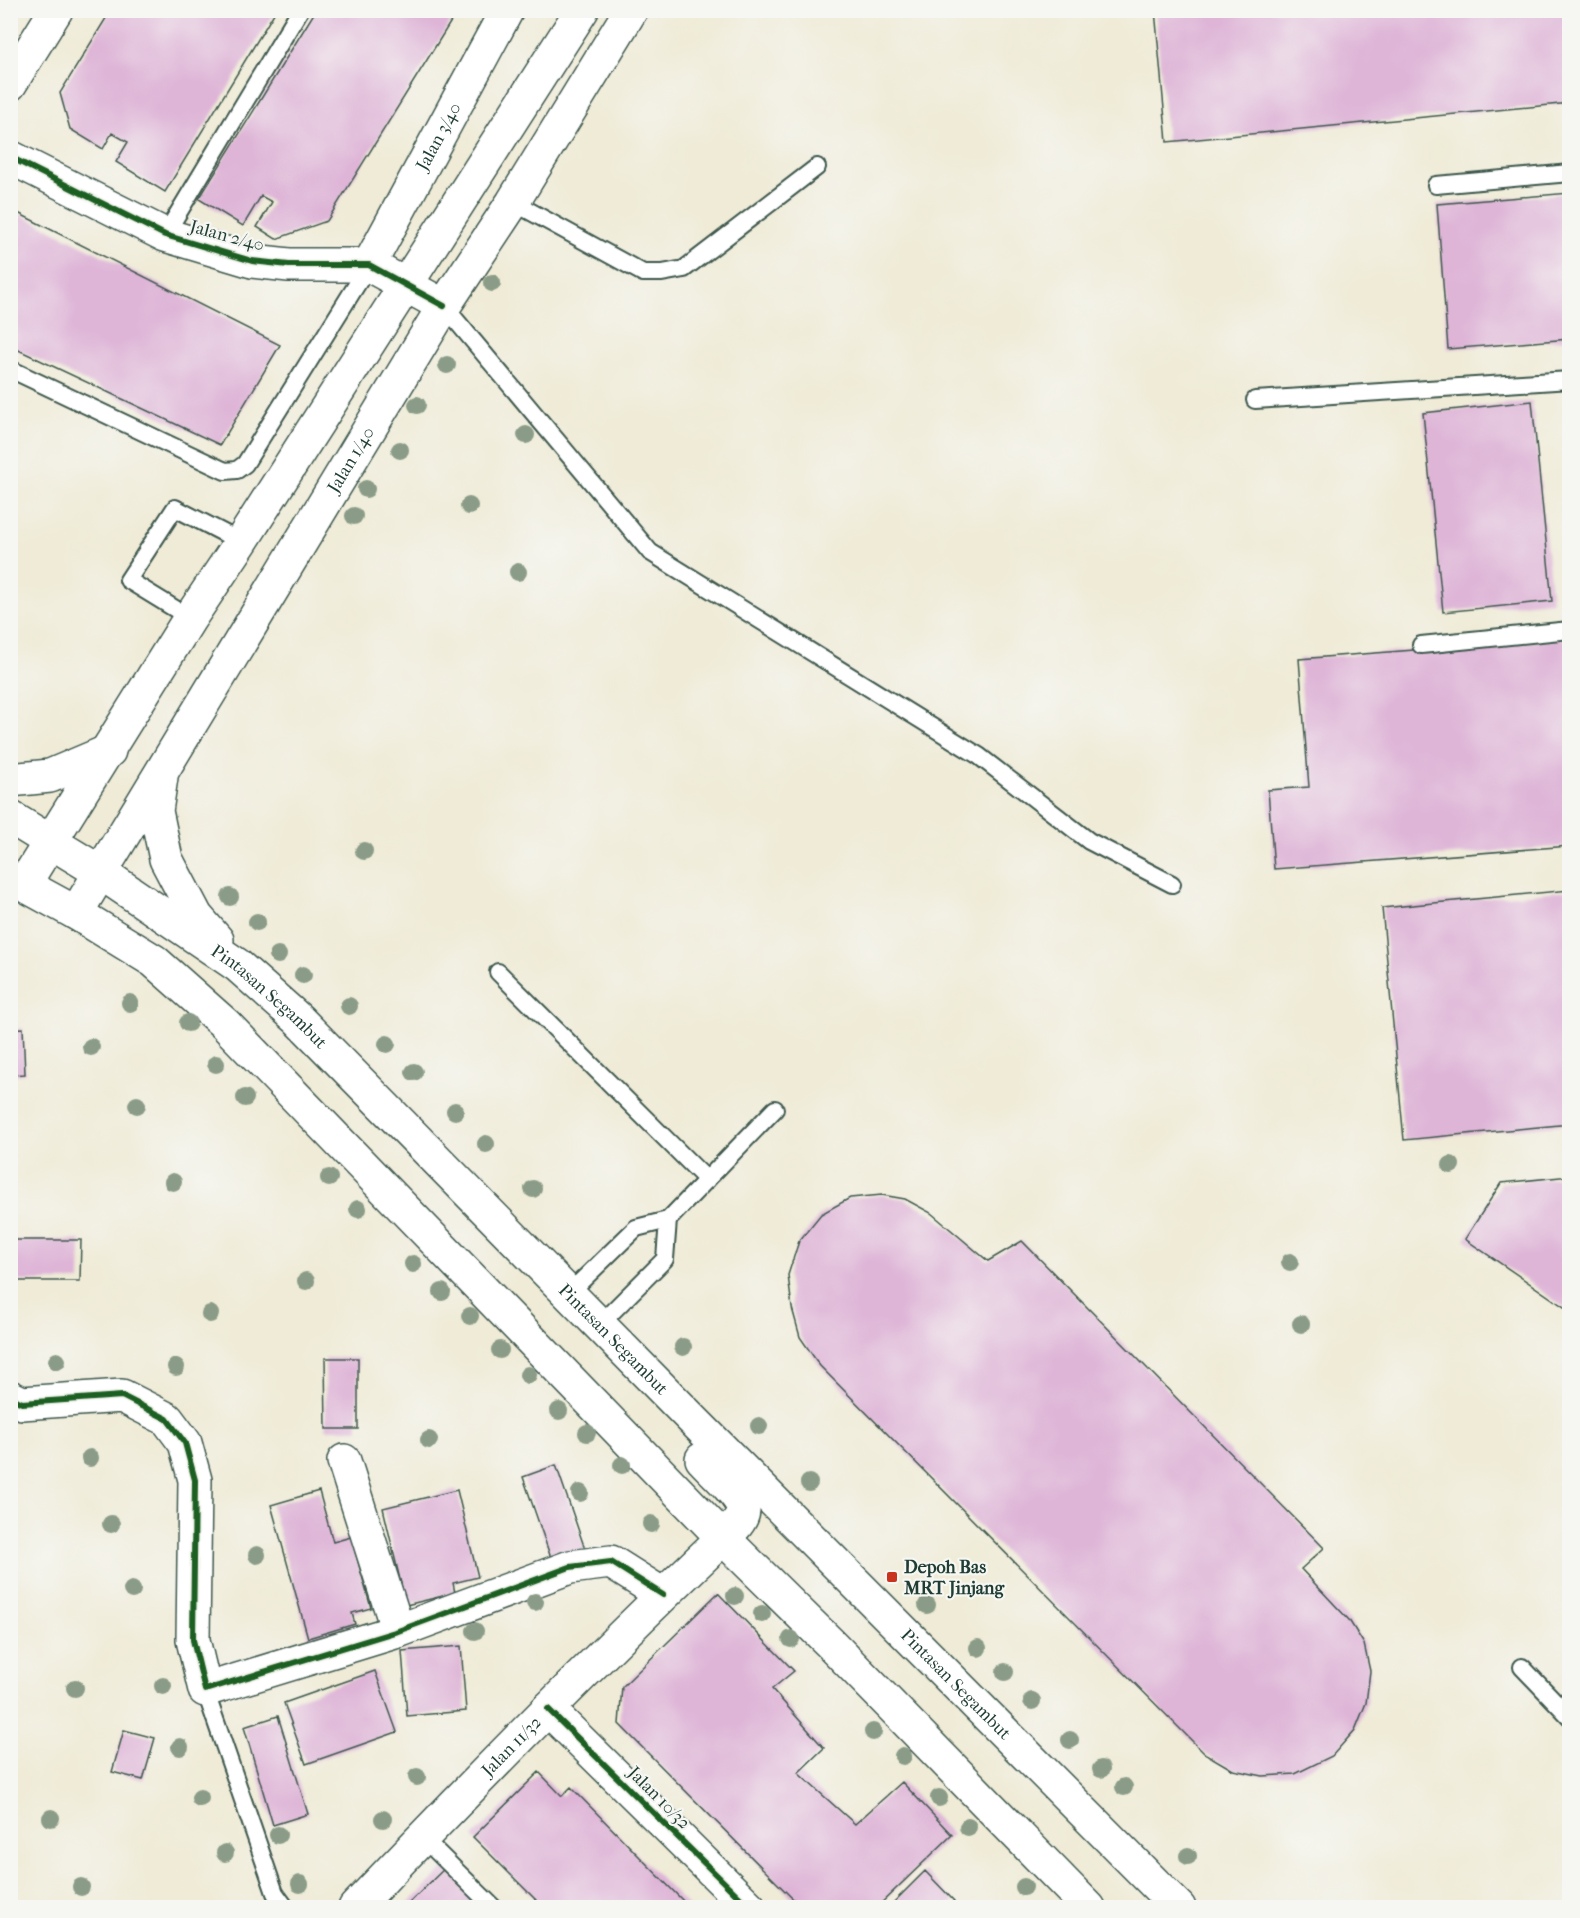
<svg xmlns="http://www.w3.org/2000/svg" width="1580" height="1918" font-family="'IM FELL French Canon',serif">
	<style>
		.building { fill: #deb4d7 }
		.lines { fill: none; stroke-linecap: round; stroke-linejoin: round }
		.service-casing { stroke: #3e574c; stroke-width: 20 }
		.minor-casing { stroke: #3e574c; stroke-width: 36 }
		.secondary-casing { stroke: #3e574c; stroke-width: 36 }
		.service { stroke: #fff; stroke-width: 16 }
		.minor { stroke: #fff; stroke-width: 33 }
		.secondary { stroke: #fff; stroke-width: 33 }
		.cycleway-casing { stroke: #f6f6f2; stroke-width: 10 }
		.cycleway { stroke: #1b5e20; stroke-width: 6 }
		.tree { fill: #8a9c87 }
		.poi-dot { fill: #c8321e; stroke: #f6f6f2; stroke-width: 2 }
		.labels { text-anchor: middle; dominant-baseline: central; stroke-width: 4.5; stroke-linejoin: round; paint-order: stroke }
		.street-label { font-size: 18px; fill: #1f3d34; stroke: #f6f6f2 }
		.poi-label { font-size: 18px; font-weight: bold; fill: #1f3d34; stroke: #f6f6f2; text-anchor: start }
	</style>
	<rect width="100%" height="100%" fill="#f6f6f2"/>
	<filter id="ink" filterUnits="userSpaceOnUse"><feTurbulence type="fractalNoise" baseFrequency=".0167" numOctaves="2"/><feDisplacementMap in="SourceGraphic" scale="12" xChannelSelector="R" yChannelSelector="G"/><feConvolveMatrix kernelMatrix="1 2 1 2 8 2 1 2 1" color-interpolation-filters="sRGB"/></filter>
	<filter id="wash" filterUnits="userSpaceOnUse"><feTurbulence type="fractalNoise" baseFrequency=".008" numOctaves="4" result="noise"/><feDisplacementMap in="SourceGraphic" scale="24" xChannelSelector="R" yChannelSelector="G"/><feGaussianBlur stdDeviation="1.35" result="paint"/><feColorMatrix in="noise" values="0 0 0 0 0 0 0 0 0 0 0 0 0 0 0 0 0 1.4 0 .05"/><feComposite in="paint" operator="in"/></filter>
	<g filter="url(#wash)">
		<rect width="100%" height="100%" fill="#efebd7"/>
		<g id="blocks">
			<path class="building" d="M111,10h165l-111,182 -49,-30 12,-20 -16,-9 -9,16 -33,-20 -10,-36z
				M316,10h142l-131,211 -51,18 -19,-12 15,-25 -11,-6 -18,30 -44,-27z
				M1155,10h415v93l-403,39z
				M1570,193v146l-122,10 -11,-145z
				M10,209l270,136 -60,100 -210,-99z
				M1532,401l20,200 -109,11 -20,-199z
				M1570,638v208l-296,23 -6,-79 41,-3 -10,-128z
				M1570,890v234l-166,16 -22,-232z
				M23,1028l2,46 -15,1v-46z
				M1570,1176v135l-105,-72 36,-56z
				M882,1195l23,4 26,14 57,48 34,-20 302,307 -23,21 48,51 15,24 6,27 -4,32 -11,27 -23,26 -37,18 -32,2 -30,-6 -29,-17 -384,-387 -20,-29 -8,-29 -4,-33 11,-34 22,-27 29,-16z
				M10,1240h71l-1,41h-70z
				M325,1358h33v71h-32z
				M556,1465l29,84 -33,12 -29,-84z
				M457,1490l21,87 -25,6 2,10 -49,12 -23,-97z
				M319,1491l14,51 18,-5 20,71 -19,5 3,11 -47,14 -37,-133z
				M718,1593l76,78 -22,18 52,59 -26,25 57,51 47,-42 50,53 -76,73h-74l-183,-184 3,-37z
				M461,1646l5,65 -59,5 -5,-65z
				M375,1671l22,61 -91,32 -22,-61z
				M278,1716l30,98 -35,11 -29,-98z
				M124,1730l31,8 -12,42 -31,-8z
				M539,1772l23,24 9,-9 119,121h-146l-71,-71z
				M448,1865l43,43h-87z
				M925,1871l29,30 -7,7h-59z"/>
		</g>
	</g>
	<g filter="url(#ink)">
		<use href="#blocks" fill-opacity="0" stroke="#3e574c" stroke-width="1.5"/>
		<g class="lines">
			<g class="service-casing">
				<path id="service" d="M1436,185l134,-12
					M513,202l130,71h19l22,-4 133,-102
					M165,235l135,-225
					M444,306l206,246 329,204 110,85 83,43
					M10,369l215,102 12,-1 8,-6 124,-199
					M1255,400l315,-20
					M190,618l-62,-38 47,-72 66,34
					M1421,645l149,-15
					M498,972l209,208
					M568,1294l68,-66 32,-8 107,-111
					M599,1325l66,-66 3,-39
					M1522,1667l48,50
					M205,1690l70,203 11,15
					M422,1837l72,71"/>
			</g>
			<g class="minor-casing">
				<g id="minor">
					<path d="M10,84l46,-74"/>
					<path d="M10,157l155,78 87,26 37,4h80l75,41"/>
					<path id="s1" d="M369,265l138,-255"/>
					<path d="M10,1397l12,6 100,-7 45,23 18,24 10,37 -2,160 12,50 193,-59 172,-64 41,-5 52,33"/>
					<path d="M344,1461l54,170"/>
					<path d="M548,1709l202,199"/>
					<path id="s2" d="M355,1908c120,-126 242,-251 368,-370"/>
				</g>
			</g>
			<g class="secondary-casing">
				<g id="secondary">
					<path d="M161,777l-5,34 10,48 30,57 21,24"/>
					<path d="M10,780l40,-4 59,-25"/>
					<path id="s3" d="M10,817l90,55 137,93 61,54 394,400 487,489"/>
					<path d="M10,877l66,36 78,48 71,63 498,514 109,107 257,263"/>
					<path d="M24,884l166,-266 51,-76 341,-532"/>
					<path id="s4" d="M76,913l368,-607 69,-104 118,-192"/>
					<path d="M702,1459c10,11 41,38 41,52 -1,11 -13,20 -20,27"/>
				</g>
			</g>
			<use href="#service" class="service"/>
			<use href="#minor" class="minor"/>
			<use href="#secondary" class="secondary"/>
			<g class="cycleway-casing">
				<path id="cycleway" d="M10,157l155,78 87,26 37,4h80l75,41
					M10,1397l12,6 100,-7 45,23 18,24 10,37 -2,160 12,50 193,-59 172,-64 41,-5 52,33
					M548,1709l202,199"/>
			</g>
			<use href="#cycleway" class="cycleway"/>
		</g>
		<g class="tree">
			<circle cx="492" cy="283" r="9"/>
			<circle cx="447" cy="365" r="9"/>
			<circle cx="417" cy="405" r="9"/>
			<circle cx="526" cy="435" r="9"/>
			<circle cx="400" cy="450" r="9"/>
			<circle cx="366" cy="489" r="9"/>
			<circle cx="469" cy="506" r="9"/>
			<circle cx="354" cy="516" r="9"/>
			<circle cx="518" cy="572" r="9"/>
			<circle cx="364" cy="851" r="9"/>
			<circle cx="230" cy="897" r="9"/>
			<circle cx="257" cy="922" r="9"/>
			<circle cx="278" cy="955" r="9"/>
			<circle cx="303" cy="975" r="9"/>
			<circle cx="130" cy="1003" r="9"/>
			<circle cx="349" cy="1006" r="9"/>
			<circle cx="188" cy="1023" r="9"/>
			<circle cx="387" cy="1044" r="9"/>
			<circle cx="91" cy="1047" r="9"/>
			<circle cx="216" cy="1064" r="9"/>
			<circle cx="414" cy="1072" r="9"/>
			<circle cx="245" cy="1098" r="9"/>
			<circle cx="137" cy="1105" r="9"/>
			<circle cx="455" cy="1111" r="9"/>
			<circle cx="486" cy="1144" r="9"/>
			<circle cx="1451" cy="1165" r="9"/>
			<circle cx="329" cy="1178" r="9"/>
			<circle cx="173" cy="1182" r="9"/>
			<circle cx="533" cy="1189" r="9"/>
			<circle cx="358" cy="1209" r="9"/>
			<circle cx="1290" cy="1262" r="9"/>
			<circle cx="413" cy="1264" r="9"/>
			<circle cx="306" cy="1281" r="9"/>
			<circle cx="442" cy="1292" r="9"/>
			<circle cx="210" cy="1314" r="9"/>
			<circle cx="470" cy="1316" r="9"/>
			<circle cx="1301" cy="1324" r="9"/>
			<circle cx="683" cy="1347" r="9"/>
			<circle cx="500" cy="1350" r="9"/>
			<circle cx="57" cy="1361" r="9"/>
			<circle cx="176" cy="1367" r="9"/>
			<circle cx="528" cy="1375" r="9"/>
			<circle cx="559" cy="1411" r="9"/>
			<circle cx="759" cy="1426" r="9"/>
			<circle cx="587" cy="1433" r="9"/>
			<circle cx="429" cy="1440" r="9"/>
			<circle cx="90" cy="1458" r="9"/>
			<circle cx="622" cy="1465" r="9"/>
			<circle cx="809" cy="1483" r="9"/>
			<circle cx="580" cy="1493" r="9"/>
			<circle cx="111" cy="1524" r="9"/>
			<circle cx="651" cy="1524" r="9"/>
			<circle cx="257" cy="1555" r="9"/>
			<circle cx="132" cy="1590" r="9"/>
			<circle cx="735" cy="1596" r="9"/>
			<circle cx="535" cy="1602" r="9"/>
			<circle cx="927" cy="1605" r="9"/>
			<circle cx="762" cy="1614" r="9"/>
			<circle cx="475" cy="1631" r="9"/>
			<circle cx="791" cy="1639" r="9"/>
			<circle cx="978" cy="1648" r="9"/>
			<circle cx="1005" cy="1672" r="9"/>
			<circle cx="163" cy="1686" r="9"/>
			<circle cx="75" cy="1688" r="9"/>
			<circle cx="1032" cy="1701" r="9"/>
			<circle cx="873" cy="1732" r="9"/>
			<circle cx="1070" cy="1740" r="9"/>
			<circle cx="180" cy="1747" r="9"/>
			<circle cx="903" cy="1756" r="9"/>
			<circle cx="1101" cy="1769" r="9"/>
			<circle cx="417" cy="1777" r="9"/>
			<circle cx="1124" cy="1787" r="9"/>
			<circle cx="200" cy="1798" r="9"/>
			<circle cx="939" cy="1798" r="9"/>
			<circle cx="51" cy="1818" r="9"/>
			<circle cx="383" cy="1819" r="9"/>
			<circle cx="968" cy="1827" r="9"/>
			<circle cx="278" cy="1835" r="9"/>
			<circle cx="225" cy="1853" r="9"/>
			<circle cx="1188" cy="1856" r="9"/>
			<circle cx="300" cy="1884" r="9"/>
			<circle cx="81" cy="1887" r="9"/>
			<circle cx="1024" cy="1887" r="9"/>
		</g>
	</g>
	<rect class="poi-dot" x="886" y="1571" width="12" height="12" rx="3"/>
	<g class="labels">
		<g class="street-label">
			<text stroke="none"><textPath href="#s1" startOffset="146">Jalan 3/40</textPath></text>
			<text transform="translate(227 236) rotate(15)">Jalan 2/40</text>
			<text stroke="none"><textPath href="#s4" startOffset="530">Jalan 1/40</textPath></text>
			<text stroke="none"><textPath href="#s3" startOffset="316">Pintasan Segambut</textPath></text>
			<text stroke="none"><textPath href="#s3" startOffset="802">Pintasan Segambut</textPath></text>
			<text stroke="none"><textPath href="#s3" startOffset="1288">Pintasan Segambut</textPath></text>
			<text stroke="none"><textPath href="#s2" startOffset="225">Jalan 11/32</textPath></text>
			<text transform="translate(659 1798) rotate(45)">Jalan 10/32</text>
		</g>
		<g class="poi-label">
			<text x="904" y="1567">Depoh Bas<tspan x="904" dy="21">MRT Jinjang</tspan></text>
		</g>
	</g>
	<rect width="1580" height="1918" fill="none" stroke="#f6f6f2" stroke-width="36"/>
</svg>
